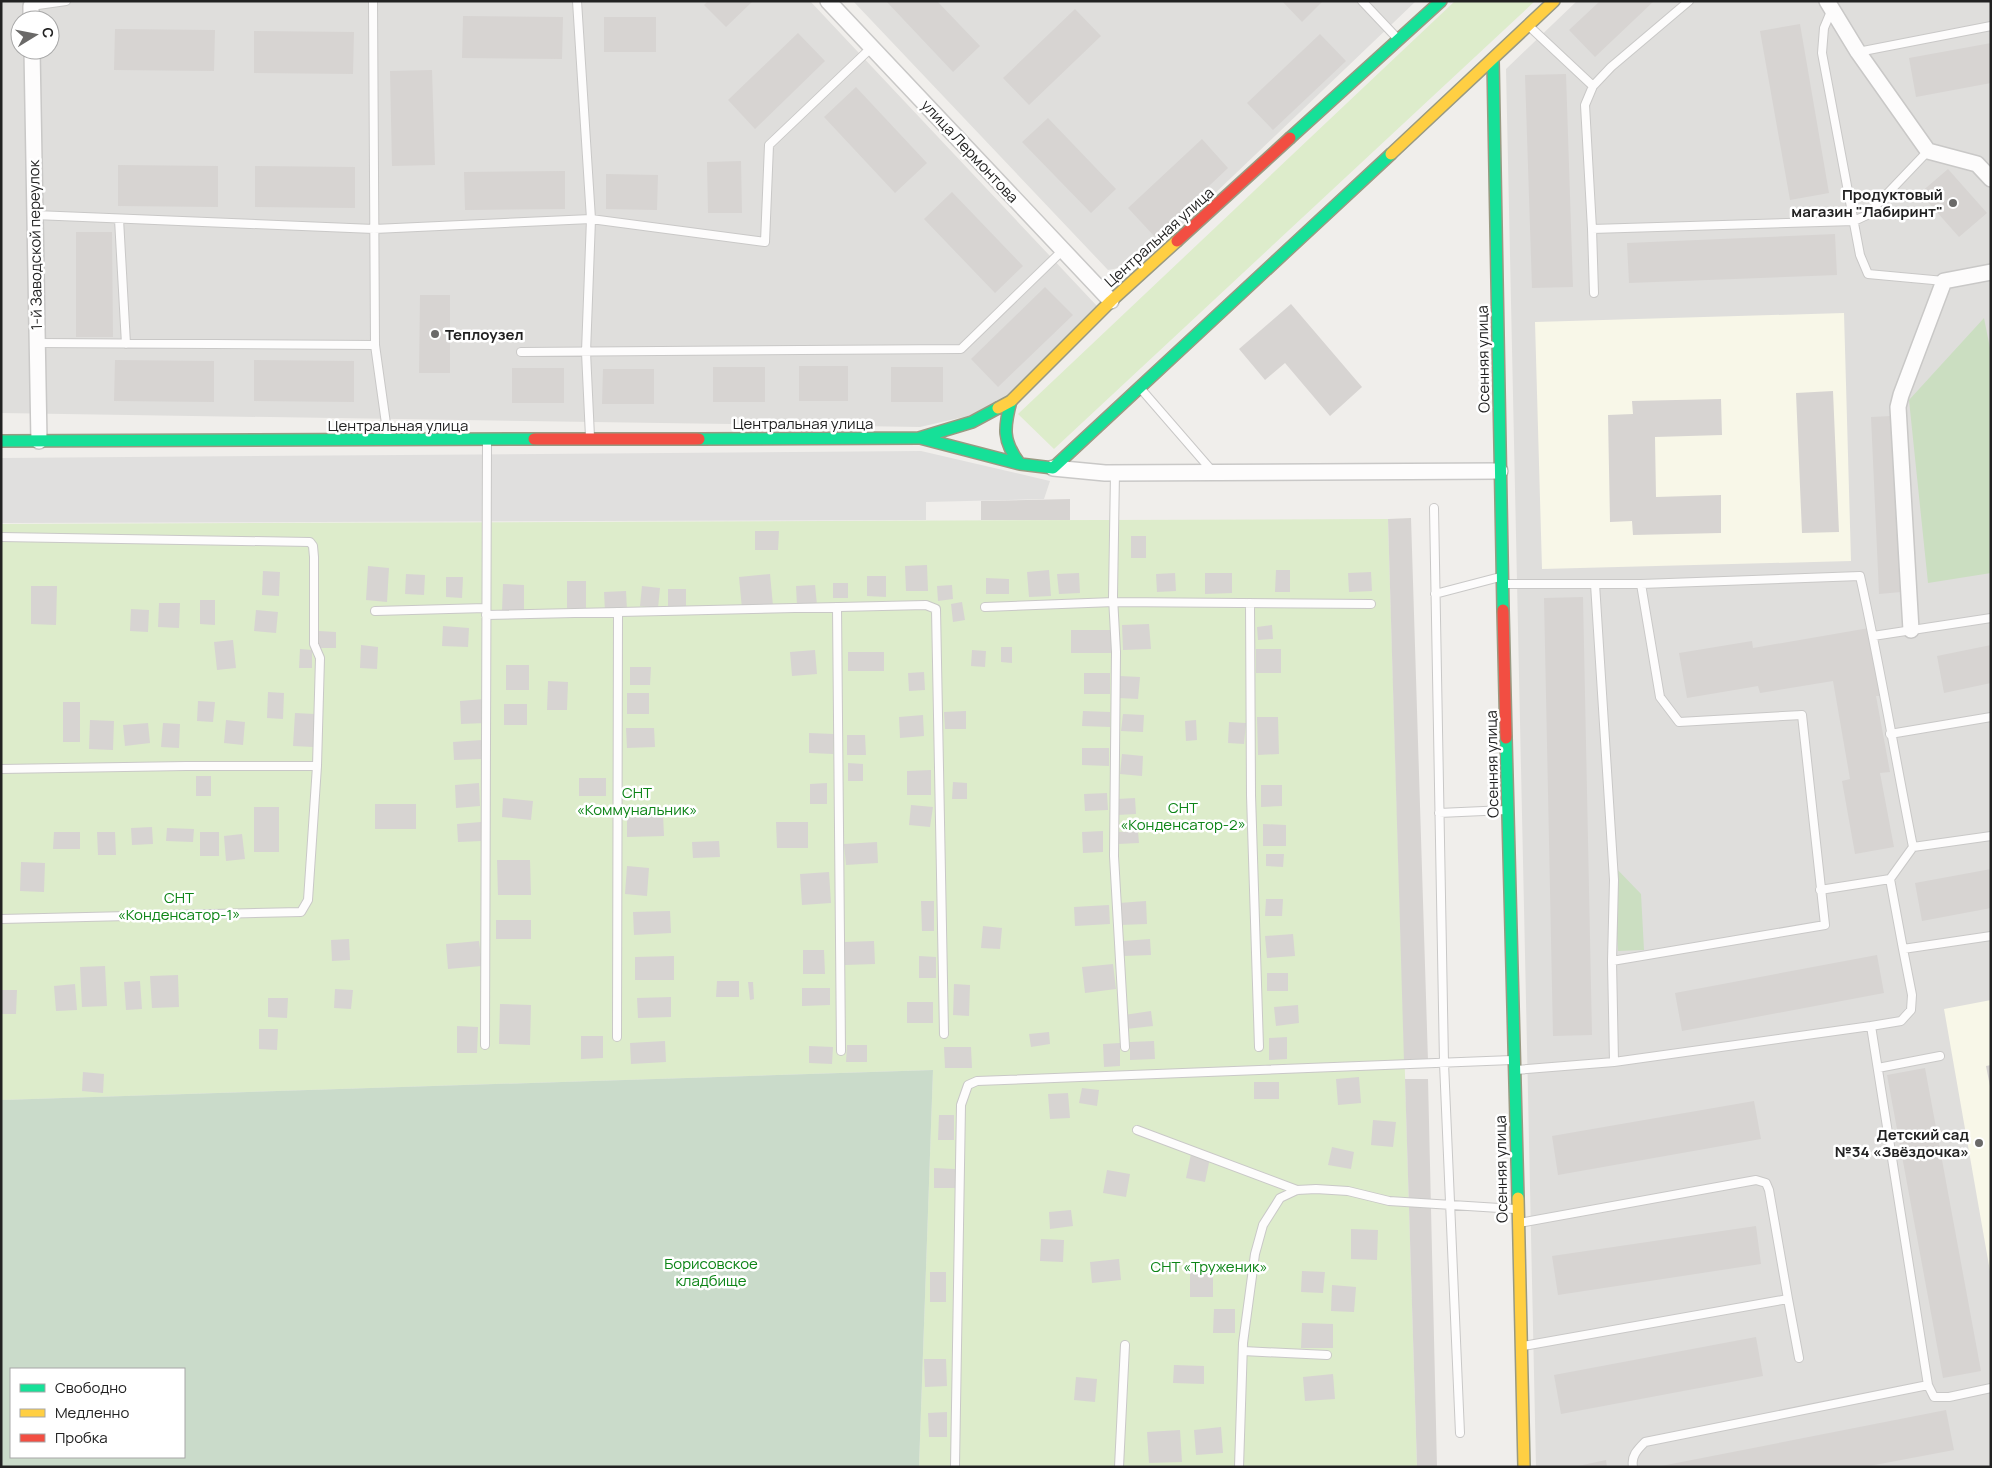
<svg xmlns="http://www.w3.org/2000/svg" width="1992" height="1468" font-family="Manrope,sans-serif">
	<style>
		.residential { fill: #dfdedc; fill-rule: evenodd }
		.education { fill: #f8f7e8 }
		.grass { fill: #ddeccb }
		.forest { fill: #cbdec1 }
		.cemetery { fill: #cadbca; fill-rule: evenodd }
		.parking { fill: #e0dfde }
		.building { fill: #d7d4d2 }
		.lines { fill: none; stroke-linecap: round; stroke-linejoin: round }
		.lane-casing { stroke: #c9c8c7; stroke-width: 10 }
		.street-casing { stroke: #c9c8c7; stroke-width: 18 }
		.fast-casing { stroke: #999a82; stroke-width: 14 }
		.slow-casing { stroke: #999a82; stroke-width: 14 }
		.jam-casing { stroke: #999a82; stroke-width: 14 }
		.lane { stroke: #fdfcfc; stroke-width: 8 }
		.street { stroke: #fdfcfc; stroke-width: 15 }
		.fast { stroke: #16e098; stroke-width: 11 }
		.slow { stroke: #ffcf43; stroke-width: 11 }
		.jam { stroke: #f24e42; stroke-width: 11 }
		.poi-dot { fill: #6a6968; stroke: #fff; stroke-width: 2 }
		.labels { text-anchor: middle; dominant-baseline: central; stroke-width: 5; stroke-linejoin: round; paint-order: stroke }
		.street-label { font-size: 15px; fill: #222; stroke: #fff }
		.poi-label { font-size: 15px; font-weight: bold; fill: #222; stroke: #fff; text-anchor: end }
		.park-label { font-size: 15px; fill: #0c8416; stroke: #fff }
	</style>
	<rect width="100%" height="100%" fill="#f0eeeb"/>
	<path class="residential" d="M1,1h809l287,305 -90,91 -39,19 -48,11 -919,-14zM20,20h30v30h-30z
		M853,1h563l-275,263 -33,6z
		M1577,1h414v1466h-455l-30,-1398z"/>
	<path class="education" d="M1844,313l7,248 -309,8 -7,-247z
		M1991,1000v277l-47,-268z"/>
	<path class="grass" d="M1455,1h80l-481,448 -36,-35z
		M1388,519l29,948h-498l14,-397 -932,30v-576z"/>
	<path class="forest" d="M1984,318l7,35v220l-63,10 -19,-183z
		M1613,865l28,29 3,56 -26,1z"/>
	<path class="cemetery" d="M933,1070l-14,397h-918v-367zM11,1369h173v88h-173z"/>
	<path class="parking" d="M921,451l129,30 -6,18 -118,3v18l-925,3v-65z"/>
	<path class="building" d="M708,1h45l-27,26 -22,-22z
		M886,1h51l43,45 -27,26z
		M1282,1h41l-21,21z
		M1600,1h54l-59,56 -26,-27z
		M1075,9l26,27 -72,69 -26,-27z
		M463,16l100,1 -1,42 -100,-1z
		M604,17h52v35h-52z
		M1800,24l29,169 -39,7 -30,-169z
		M115,29l100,1 -1,41 -100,-1z
		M254,31l100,1 -1,42 -99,-1z
		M798,33l27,28 -70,68 -27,-29z
		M1320,34l26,27 -73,69 -26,-27z
		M1991,43v40l-75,14 -7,-39z
		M432,70l3,95 -43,1 -2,-95z
		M1566,74l7,213 -41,1 -7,-213z
		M856,87l71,76 -32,30 -71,-76z
		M1048,118l68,71 -25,24 -69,-71z
		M1202,139l26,29 -73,69 -27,-29z
		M741,161l1,52h-34l-1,-51z
		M118,165l100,1v41l-100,-1z
		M255,166l100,1v41l-100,-1z
		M1948,169l39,44 -28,24 -39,-44z
		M565,171v38l-100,1 -1,-38z
		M606,174l52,1 -1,35 -51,-1z
		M952,192l71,74 -28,27 -71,-74z
		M76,232h36l1,105h-37z
		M1835,234l2,41 -208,8 -2,-40z
		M1045,287l28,28 -75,72 -27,-28z
		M420,295h30v78h-31z
		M1291,304l71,83 -32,29 -45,-53 -20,17 -26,-31z
		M115,360l99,1v41l-100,-1z
		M254,360l100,1v41l-100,-1z
		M799,366h49v35h-49z
		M713,367h52v35h-52z
		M891,367h52v35h-52z
		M512,368h52v35h-52z
		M603,369h51v35h-52z
		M1833,391l6,141 -37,1 -6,-140z
		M1721,399l1,36 -67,2 1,60 65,-2v38l-88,2 -1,-14 -22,1 -2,-107 25,-1 -1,-13z
		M1891,416l10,176 -22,2 -8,-177z
		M1070,499v21h-89v-19z
		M1411,518l17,543 -24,1 -16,-543z
		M755,531h24l-1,19h-23z
		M1131,536h15v22h-15z
		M927,565l1,26h-22l-1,-25z
		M368,566l21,2 -2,34 -21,-2z
		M1049,570l2,26 -22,1 -2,-25z
		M1276,570h14v22h-15z
		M263,571l17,1 -1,24 -17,-1z
		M1371,572l1,19 -23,1 -1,-19z
		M1079,573l1,20 -21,1 -2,-20z
		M1175,573l1,18 -19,1 -1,-18z
		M1205,573h27v20l-27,1z
		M406,574l19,1 -1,20 -19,-1z
		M770,574l3,32 -31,3 -3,-32z
		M867,576h19v21l-19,-1z
		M446,577h17l-1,21 -16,-1z
		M986,578l23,1v15h-23z
		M567,581h19v27h-19z
		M833,583h15v15h-15z
		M503,584l21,1v26h-22z
		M815,585l2,20 -20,1 -1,-20z
		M952,585l1,14 -15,2 -1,-15z
		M31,586h26l-1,39 -25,-1z
		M642,586l18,2 -2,20 -18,-2z
		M668,589h18v19h-18z
		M626,591l1,19 -22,1 -1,-19z
		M1583,597l9,438 -39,1 -9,-438z
		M200,600h15v25l-15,-1z
		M962,602l3,18 -12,2 -2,-18z
		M159,603h21l-1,25 -21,-1z
		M131,609l18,1 -1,22 -18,-1z
		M256,610l22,2 -2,21 -22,-2z
		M1149,624l2,25 -28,1 -1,-25z
		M1272,625l1,14 -15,1 -1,-13z
		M443,626l26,2 -1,19 -26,-1z
		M1869,628l12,68h-5l14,76 -10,1 14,74 -39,7 -13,-73 8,-2 -17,-98 -73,12 -2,-7 -71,12 -8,-45 73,-12 1,7z
		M1071,630h41v23h-41z
		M319,631l17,1v16h-18z
		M233,640l3,28 -19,2 -3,-28z
		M361,645l17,2 -1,22 -17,-1z
		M1991,645v38l-47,10 -7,-37z
		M1001,647h11v16l-11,-1z
		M300,649l12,1v18h-13z
		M1256,649h25v24h-25z
		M815,650l2,24 -25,2 -2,-24z
		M972,650l14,1 -1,16 -14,-1z
		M848,652h36v19h-36z
		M506,665h23v25h-23z
		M630,667h21l-1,18h-20z
		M924,672l1,18 -16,1 -1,-18z
		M1084,673h26v21h-26z
		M1120,676l20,1 -2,22 -19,-1z
		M548,681l20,1 -1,28h-20z
		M268,692l16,1 -1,26 -16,-1z
		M627,693h22v21h-22z
		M484,699l1,24 -24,1 -1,-23z
		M198,701l17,1 -2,20 -16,-1z
		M63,702h17v40h-17z
		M504,704h23v21h-23z
		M966,711v18h-21l-1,-17z
		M1083,711l27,1v15l-28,-1z
		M295,713l20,1 -2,33 -20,-1z
		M1123,714l21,1 -1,17 -22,-1z
		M923,715l1,21 -24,2 -1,-21z
		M1257,717h21l1,37 -21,1z
		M90,720l24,1 -1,29 -24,-1z
		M226,720l19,2 -2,23 -19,-2z
		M1196,720l1,20 -11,1 -1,-20z
		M1229,722l17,1 -2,21 -16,-1z
		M148,723l2,20 -25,3 -2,-21z
		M163,723l17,1 -1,24 -18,-1z
		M626,728h28l1,19 -28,1z
		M809,733l25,1 -1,20 -24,-1z
		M847,735h18l1,20h-19z
		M482,740l1,19 -29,1 -1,-18z
		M1082,748h27v18l-27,-1z
		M1122,754l21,2 -1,20 -22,-2z
		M848,763l15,1v17h-15z
		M931,770v25h-24v-24z
		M196,776h15v20h-15z
		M579,778h27v18h-27z
		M953,782l14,1v16h-15z
		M479,783l1,23 -24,2 -1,-23z
		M827,783v21h-17v-20z
		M1261,785h21v21l-21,1z
		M1107,793l1,17 -23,1 -1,-17z
		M503,798l30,3 -2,19 -29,-3z
		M1135,798l1,16 -19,1v-16z
		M375,804h41v25h-41z
		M911,805l22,2 -3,20 -21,-2z
		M254,807h25v45h-25z
		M627,814h36l1,22 -37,1z
		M481,822l1,19 -24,1 -1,-18z
		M776,822h32v26h-31z
		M1263,824l23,1v21h-23z
		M152,827l1,17 -21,1 -1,-17z
		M167,828l27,1 -1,13 -27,-1z
		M1103,831v21l-20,1 -1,-21z
		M1138,831l1,12 -21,1 -1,-12z
		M54,832h26v17h-27z
		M97,832h18l1,23h-18z
		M200,832h19v24h-19z
		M242,834l3,25 -19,2 -2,-25z
		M719,841l1,16 -27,1 -1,-16z
		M877,842l1,21 -32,2 -2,-21z
		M1266,854h18l-1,13 -17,-1z
		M497,860h33l1,35h-33z
		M21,862l24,1 -1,29 -24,-1z
		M627,866l22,2 -2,28 -22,-2z
		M1991,869v39l-69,13 -7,-38z
		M829,872l2,31 -29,2 -2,-31z
		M1266,899h17l-1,17h-17z
		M921,901h13v30h-12z
		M1146,901l1,23 -27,1 -1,-22z
		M1109,905l1,19 -35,2 -1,-19z
		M670,911l1,22 -37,2 -1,-23z
		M496,920h35v19h-35z
		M983,926l19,2 -2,21 -19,-1z
		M1293,934l2,22 -28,2 -2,-22z
		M349,939l1,21 -18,1 -1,-21z
		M1150,939l1,16 -28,1v-15z
		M479,941l3,25 -34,3 -2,-25z
		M874,941l1,23 -30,1 -1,-23z
		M803,950h21l1,24h-22z
		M1877,955l7,38 -202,38 -7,-38z
		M674,956v24h-39v-23z
		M919,956l17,1v21h-17z
		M1113,964l3,25 -31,4 -3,-26z
		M105,966l2,40 -25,1 -2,-40z
		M1267,973h21v18h-21z
		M178,975l1,32 -27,1 -2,-32z
		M140,981l2,28 -16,1 -2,-28z
		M717,981h22v16h-23z
		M748,982h5l1,17 -4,1z
		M75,984l2,26 -21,1 -2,-25z
		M954,984l16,1 -1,31 -16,-1z
		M802,988h28v17l-28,1z
		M335,989l18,1 -2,19 -17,-1z
		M1,990h16l-1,24h-15z
		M671,997v20l-33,1 -1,-20z
		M268,998h20l-1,20 -19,-1z
		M907,1002h26v21h-26z
		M500,1004l31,1 -1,40 -31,-1z
		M1298,1005l1,18 -23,3 -2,-19z
		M1151,1011l2,15 -27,3 -2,-14z
		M457,1026l21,1 -1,26h-20z
		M259,1029h19l-1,21 -18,-1z
		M1049,1032l1,12 -19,3 -2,-13z
		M581,1036h22v22l-22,1z
		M1287,1037v22l-18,1v-22z
		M665,1041l1,21 -35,2 -1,-21z
		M1154,1041l1,18 -25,1v-18z
		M1120,1043v23l-16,1 -1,-23z
		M847,1045h20v17h-21z
		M809,1046l24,1 -1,17 -23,-1z
		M944,1047h27l1,21h-27z
		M1991,1065v21h-1l-4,-20z
		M1925,1068l56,303 -38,7 -56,-303z
		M83,1072l21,2 -1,19 -21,-2z
		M1359,1077l2,26 -23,2 -2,-26z
		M1405,1079h23l9,388h-20z
		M1254,1082h25v17h-25z
		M1082,1088l17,2 -2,16 -18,-3z
		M1068,1093l2,25 -20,1 -2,-25z
		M1754,1101l7,38 -203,36 -6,-39z
		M939,1115h15v25h-16z
		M1373,1120l23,2 -3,25 -22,-2z
		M1332,1147l22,5 -3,17 -23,-4z
		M1191,1154l19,4 -5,24 -19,-4z
		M934,1168l21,1v19h-21z
		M1107,1170l23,4 -4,23 -23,-4z
		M1071,1210l2,16 -23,3 -1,-17z
		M1756,1226l5,38 -203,31 -6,-39z
		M1351,1229l27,1 -1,30 -26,-1z
		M1041,1239l23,1 -1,22 -23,-1z
		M1119,1259l2,21 -29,3 -2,-21z
		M1302,1271l23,1 -2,21 -22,-1z
		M930,1272h16v30h-16z
		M1190,1272h23v25h-23z
		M1332,1285l24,2 -2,25 -23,-1z
		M1214,1309h21v24h-22z
		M1302,1323l31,1v24h-32z
		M1756,1337l7,39 -202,38 -7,-39z
		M924,1359h22l1,27 -22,1z
		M1174,1365l30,1v18l-31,-1z
		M1333,1374l2,25 -30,2 -2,-24z
		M1076,1377l21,2 -2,23 -21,-2z
		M1946,1410l8,40 -90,17h-208z
		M947,1412v25h-18l-1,-24z
		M1221,1427l2,26 -27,2 -2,-25z
		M1180,1430l2,32 -33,1 -2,-31z
		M1606,1460l1,7h-29v-1z"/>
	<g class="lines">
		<g class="lane-casing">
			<path id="lane" d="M373,1l2,344 13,93
				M577,1l14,218 -5,133 4,85
				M1362,1l35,37
				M1689,1l-78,66 -18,19 -8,19 7,124 262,-8 13,-6 61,-64
				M31,6l35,-5
				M1832,9l-8,19 -2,25 38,202 8,19 76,7
				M1530,27l63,59
				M1858,52l133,-26
				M35,215l339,14 217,-10 174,23 4,-97 103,-98
				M119,219l7,125
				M1592,229l2,64
				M37,343l338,2
				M521,352l440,-3 102,-99
				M1141,389l72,83
				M1115,472l-2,125 3,55 -2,204 11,191
				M1434,508l10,555 16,370
				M1,537l309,5 3,4 1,11v87l6,14 -3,108 -9,134 -7,12 -300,7
				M1504,584h137l19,113 19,25 123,-7 23,210 -213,36 2,101
				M1595,584l19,296 -2,81
				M1641,584l219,-8c20,89 35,181 53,271l-23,32
				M1435,594l65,-17
				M1250,603l1,192 8,252
				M837,607l4,444
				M985,607l129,-5 257,2
				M375,611l111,-3
				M486,615l440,-10 10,4 8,425
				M1873,636l118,-18
				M1890,734l101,-17
				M1,769l185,-3h131
				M1439,813l67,-3
				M1913,847l78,-11
				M1820,890l70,-11 13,70 88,-13
				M1871,1026l30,-5 10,-11 1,-15 -9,-46
				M617,1037l1,-425
				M485,1045l2,-604
				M1878,1068l62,-12
				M1516,1070l98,-8 257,-36 57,359 6,12h15l42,-9
				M1137,1130l160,60
				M1519,1223l237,-43 10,3 3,7 19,109 -265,47
				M1788,1299l11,59
				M1243,1351l84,4
				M955,1467l6,-362 7,-20 9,-4 535,-21
				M1119,1467l6,-122
				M1239,1467l4,-124 12,-89 8,-29 17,-27 17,-8 19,-1 32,2 41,10 126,8
				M1633,1467c-2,-11 4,-17 12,-25l283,-57"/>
		</g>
		<g class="street-casing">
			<path id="street" d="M828,1l283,300
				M1827,1l31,51 70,99 49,13 14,15
				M31,6v14
				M32,50l7,391
				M1053,468l52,5 395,-2
				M1911,630l-13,-223 3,-12 43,-114 47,-9"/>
		</g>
		<g class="fast-casing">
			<path id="fast" d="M1493,60l10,550
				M1290,138l151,-137
				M1011,401c-7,26 -9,40 9,63
				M920,438l100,26 33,4 338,-314
				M699,439l220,-1 53,-16 26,-14
				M1,441l533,-2
				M1506,738l12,460"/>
		</g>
		<g class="slow-casing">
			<path id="slow" d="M1391,154l163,-153
				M998,408l13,-7 100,-100 66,-60
				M1518,1198l6,269"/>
		</g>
		<g class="jam-casing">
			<path id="jam" d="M1177,241l113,-103
				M534,439h165
				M1503,610l3,128"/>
		</g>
		<use href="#lane" class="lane"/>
		<use href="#street" class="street"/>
		<use href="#fast" class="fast"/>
		<use href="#slow" class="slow"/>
		<use href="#jam" class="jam"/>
	</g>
	<g class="poi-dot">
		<circle cx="1953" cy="203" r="5"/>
		<circle cx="435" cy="334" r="5"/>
		<circle cx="1979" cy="1143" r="5"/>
	</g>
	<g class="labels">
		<g class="street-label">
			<text transform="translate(970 151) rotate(47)">улица Лермонтова</text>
			<text transform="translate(1159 237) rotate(-42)">Центральная улица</text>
			<text transform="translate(35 245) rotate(-91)">1-й Заводской переулок</text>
			<text transform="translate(1483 359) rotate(-91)">Осенняя улица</text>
			<text x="803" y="423">Центральная улица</text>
			<text x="398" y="425">Центральная улица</text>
			<text transform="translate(1492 764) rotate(-91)">Осенняя улица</text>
			<text transform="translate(1501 1169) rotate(-91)">Осенняя улица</text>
		</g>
		<g class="poi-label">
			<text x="1943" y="194">Продуктовый<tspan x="1943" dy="17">магазин "Лабиринт"</tspan></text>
			<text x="445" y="334" text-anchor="start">Теплоузел</text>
			<text x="1969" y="1134">Детский сад<tspan x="1969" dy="17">№34 «Звёздочка»</tspan></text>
		</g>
		<g class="park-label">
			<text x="637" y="792">СНТ<tspan x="637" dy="17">«Коммунальник»</tspan></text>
			<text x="1183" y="807">СНТ<tspan x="1183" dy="17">«Конденсатор-2»</tspan></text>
			<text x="179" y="897">СНТ<tspan x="179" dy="17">«Конденсатор-1»</tspan></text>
			<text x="711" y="1263">Борисовское<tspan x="711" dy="17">кладбище</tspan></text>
			<text x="1209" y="1266">СНТ «Труженик»</text>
		</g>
	</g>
	<rect width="1992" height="1468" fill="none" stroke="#222222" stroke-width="5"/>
	<rect x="10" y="1368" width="175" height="90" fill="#ffffff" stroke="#a7a7a7"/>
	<rect x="20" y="1384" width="25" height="8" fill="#16e098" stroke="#a7a7a7"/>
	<text x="55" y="1393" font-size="15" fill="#222222">Свободно</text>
	<rect x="20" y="1409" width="25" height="8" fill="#ffcf43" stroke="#a7a7a7"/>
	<text x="55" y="1418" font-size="15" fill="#222222">Медленно</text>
	<rect x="20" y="1434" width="25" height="8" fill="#f24e42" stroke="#a7a7a7"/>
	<text x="55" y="1443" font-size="15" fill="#222222">Пробка</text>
	<g transform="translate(35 35) rotate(80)"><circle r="24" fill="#ffffff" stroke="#a7a7a7"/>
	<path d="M0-4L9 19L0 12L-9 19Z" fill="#6a6968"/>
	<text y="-8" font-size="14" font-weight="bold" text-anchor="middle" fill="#222222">С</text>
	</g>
</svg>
